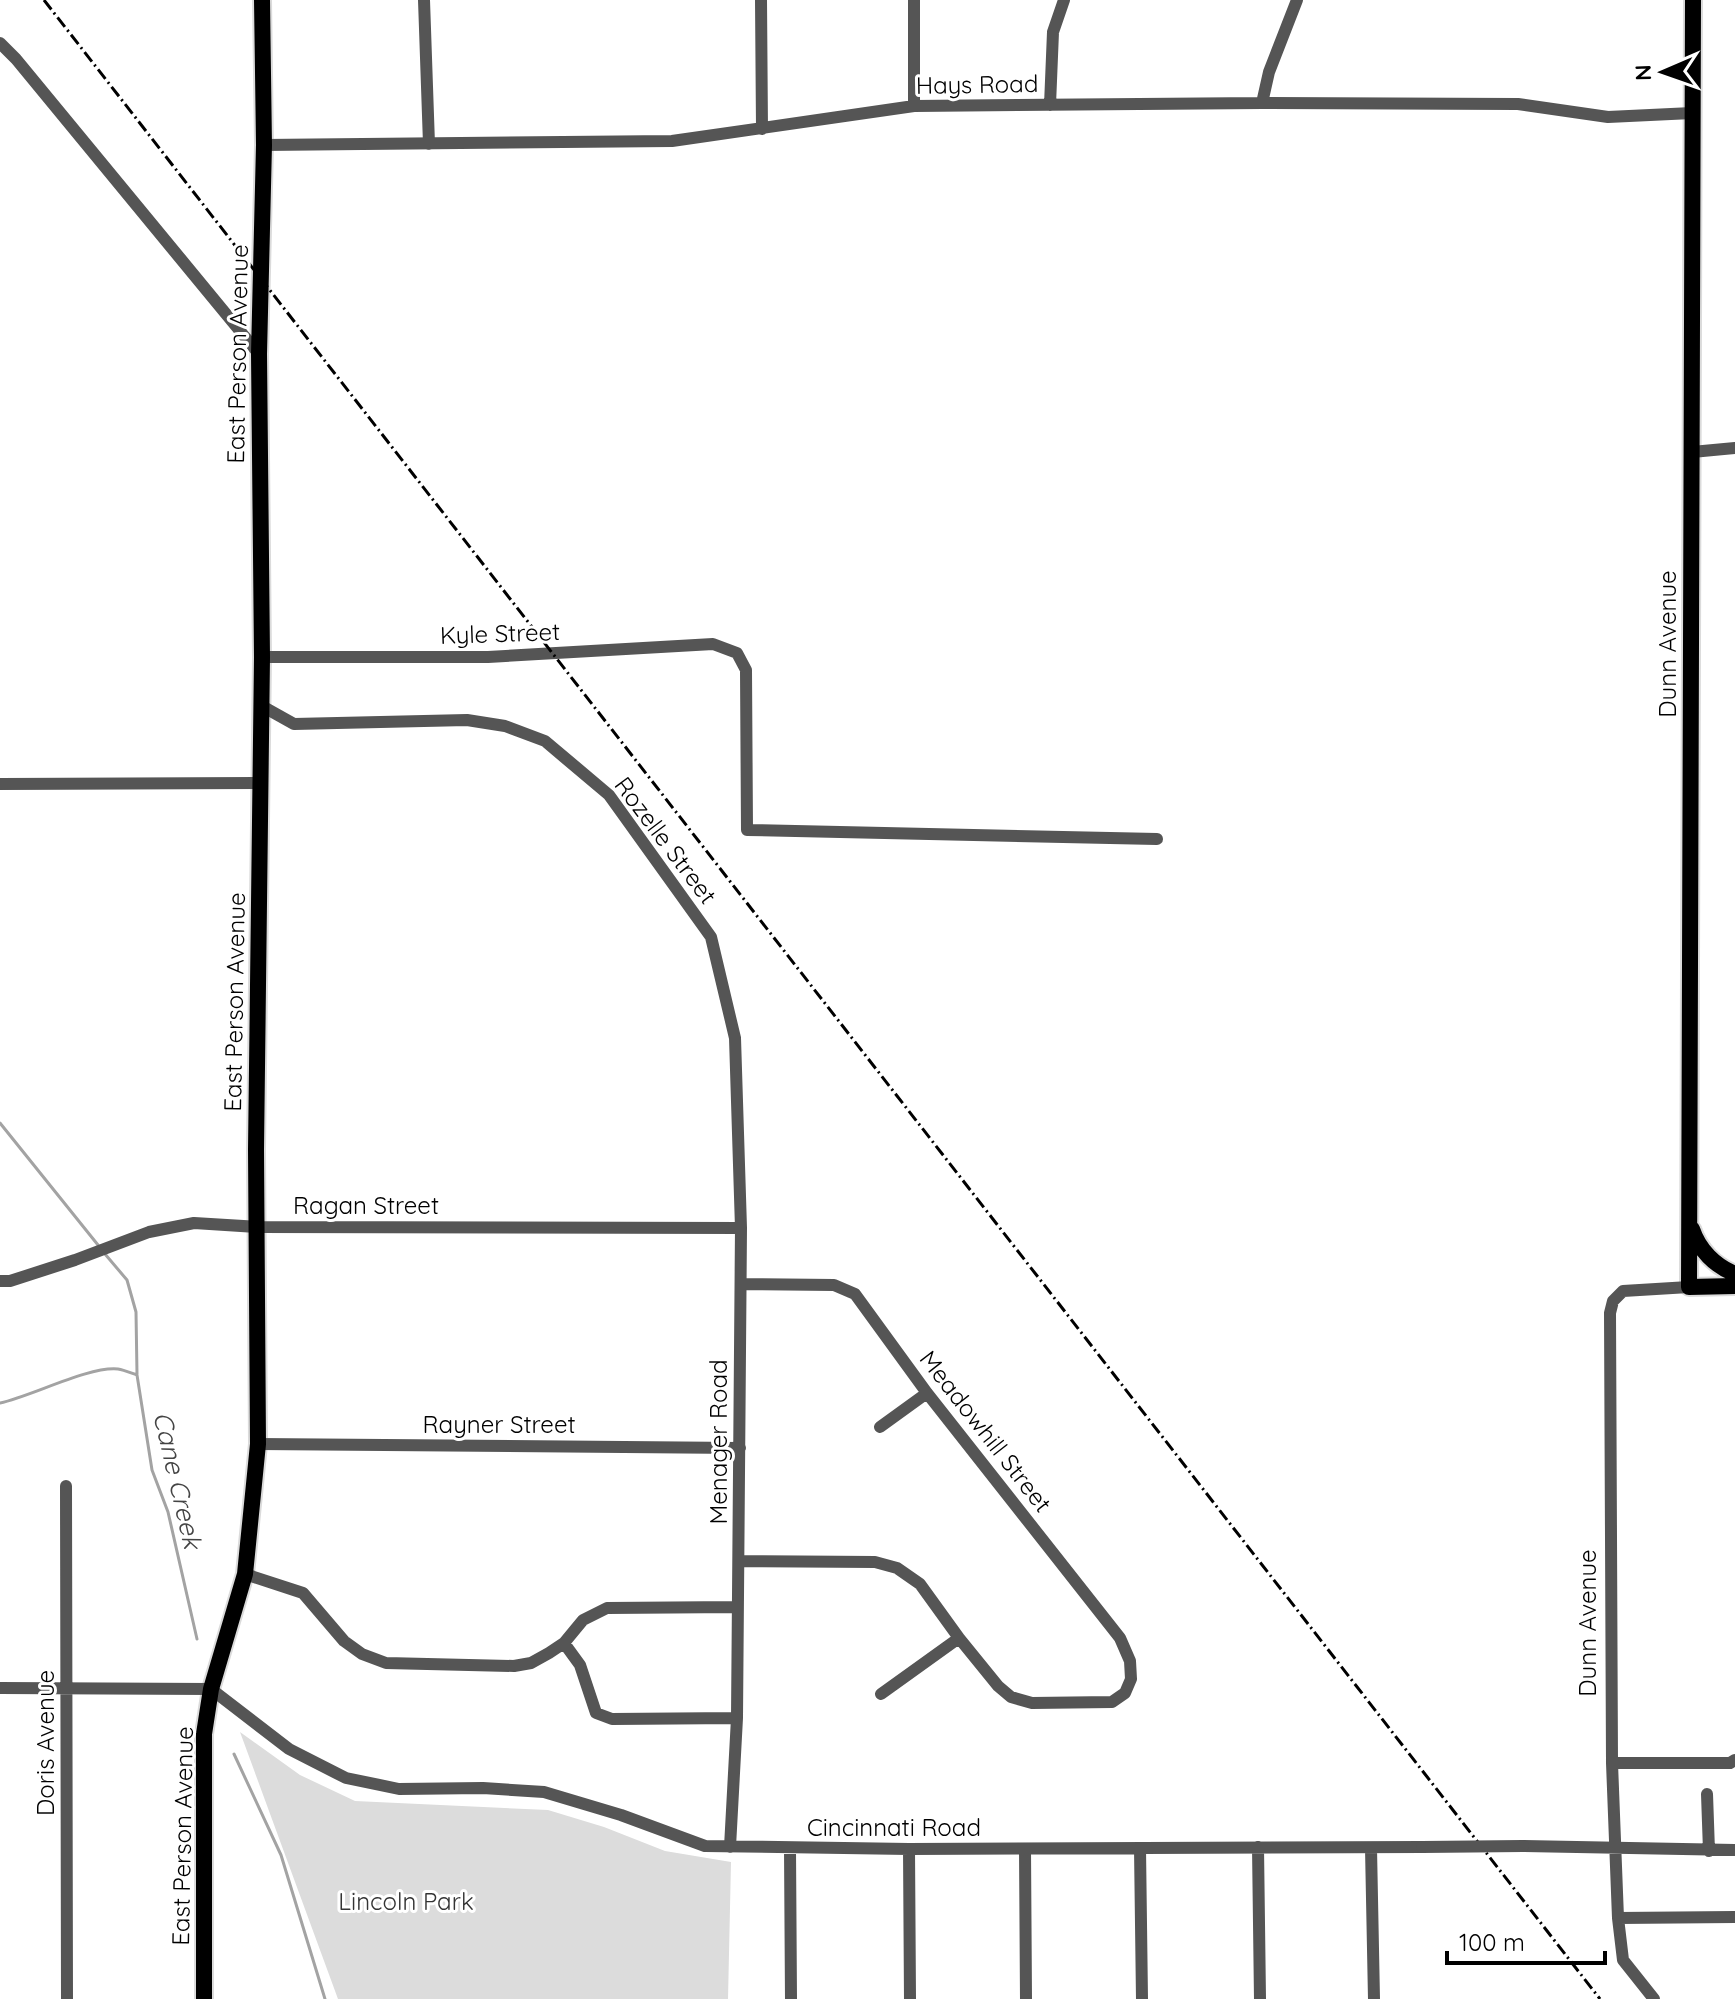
<svg xmlns="http://www.w3.org/2000/svg" width="1735" height="1999" font-family="Quicksand,sans-serif">
	<style>
		.green { fill: #dcdcdc }
		.lines { fill: none; stroke-linecap: round; stroke-linejoin: round }
		.stream { stroke: #a3a3a3; stroke-width: 3 }
		.major-casing { stroke: #dbdbdb; stroke-width: 20 }
		.minor { stroke: #555; stroke-width: 12 }
		.major { stroke: #000; stroke-width: 16 }
		.rail { stroke: #000; stroke-width: 3; stroke-dasharray: 12 4 2 4; stroke-linecap: butt }
		.minor-bridge { stroke: #555; stroke-width: 12 }
		.labels { text-anchor: middle; dominant-baseline: central; stroke-width: 6; stroke-linejoin: round; paint-order: stroke }
		.street-label { font-size: 24px; fill: #000; stroke: #fff }
		.park-label { font-size: 24px; fill: #333; stroke: #fff }
		.water-label { font-size: 26px; font-style: italic; fill: #444; stroke: #fff }
	</style>
	<rect width="100%" height="100%" fill="#fff"/>
	<path class="green" d="M240,1732l60,43 55,26 193,9 56,17 61,24 66,11 -3,137h-390z"/>
	<g class="lines">
		<path class="stream" d="M0,1123l98,122
			M105,1254l22,26 9,32 1,62
			M0,1403c32,-7 89,-37 118,-34 6,1 13,4 19,6l15,95 16,42 29,127
			M234,1754l47,101 44,144"/>
		<g class="major-casing">
			<path id="major" d="M1693,0l-4,1287 46,-1
				M1692,1229c7,21 23,37 43,45
				M204,1999v-265l7,-45 34,-115 13,-130 -2,-294 6,-493 -3,-303 5,-209 -2,-145"/>
		</g>
		<path class="minor" d="M424,0l5,144
			M761,0l1,129
			M914,0v106
			M0,43l16,16 243,295
			M1262,103l7,-31 28,-72
			M1050,105l3,-73 11,-32
			M264,145l408,-4 242,-35 348,-3 256,1 90,13 84,-4
			M1692,452l43,-4
			M262,657h226l225,-13 24,9 9,17 1,160 410,9
			M260,705l34,19 173,-4 38,6 40,15 64,54 102,142 24,101 6,190 -4,490 -7,129
			M0,784l260,-1
			M0,1281h10l65,-21 74,-28 45,-9 64,4 483,1
			M880,1427l47,-34
			M258,1444l482,4
			M66,1486l1,513
			M739,1561l136,1 22,6 23,16 39,54 39,48 13,11 21,6 80,-1 13,-9 6,-14 -1,-18 -10,-23 -193,-245 -72,-99 -21,-9 -93,-1
			M245,1574l58,19 41,48 18,13 24,9 128,3 17,-3 18,-10 15,-10 19,-23 24,-12 130,-1
			M564,1643l16,22 16,48 16,6 125,-1
			M0,1688l211,1 78,60 57,29 53,11 84,-1 61,4 77,23 84,31 204,3 513,-2
			M881,1694l78,-56
			M1612,1763h118l5,-3
			M1707,1794l2,57
			M1523,1846l212,4
			M1258,1847l2,152
			M1140,1848l2,151
			M1371,1848l3,151
			M790,1849l1,150
			M909,1849l1,150
			M1025,1849l1,150
			M1618,1918l117,-1
			M1654,1999l-31,-39 -5,-42 -6,-155 -2,-450 3,-12 10,-10 66,-4"/>
		<use href="#major" class="major"/>
		<path class="rail" d="M44,0l1556,1999"/>
		<path class="minor-bridge" d="M1422,1847l101,-1"/>
	</g>
	<g class="labels">
		<g class="street-label">
			<text transform="translate(977 84) rotate(-1)">Hays Road</text>
			<text transform="translate(237 354) rotate(-89)">East Person Avenue</text>
			<text transform="translate(500 633) rotate(-2)">Kyle Street</text>
			<text transform="translate(1667 644) rotate(-90)">Dunn Avenue</text>
			<text transform="translate(666 840) rotate(53)">Rozelle Street</text>
			<text transform="translate(234 1002) rotate(-89)">East Person Avenue</text>
			<text x="366" y="1205">Ragan Street</text>
			<text x="499" y="1424">Rayner Street</text>
			<text transform="translate(986 1431) rotate(52)">Meadowhill Street</text>
			<text transform="translate(718 1442) rotate(-90)">Menager Road</text>
			<text transform="translate(1587 1623) rotate(-90)">Dunn Avenue</text>
			<text transform="translate(45 1743) rotate(-90)">Doris Avenue</text>
			<text x="894" y="1827">Cincinnati Road</text>
			<text transform="translate(182 1836) rotate(-89)">East Person Avenue</text>
		</g>
		<g class="park-label">
			<text x="406" y="1901">Lincoln Park</text>
		</g>
		<g class="water-label">
			<text transform="translate(178 1480) rotate(77)">Cane Creek</text>
		</g>
	</g>
	<g transform="translate(1663 72) rotate(268)" stroke="#ffffff" stroke-width="6" paint-order="stroke">
	<path d="M0-6L14 30L0 20L-14 30Z" fill="#000000"/>
	<text y="-12" font-size="22" font-weight="bold" text-anchor="middle" fill="#000000">N</text>
	</g>
	<path d="M1447 1951v12h158v-12" fill="none" stroke="#000000" stroke-width="4"/>
	<text x="1459" y="1951" font-size="24" fill="#000000" stroke="#ffffff" stroke-width="6" paint-order="stroke">100 m</text>
</svg>
